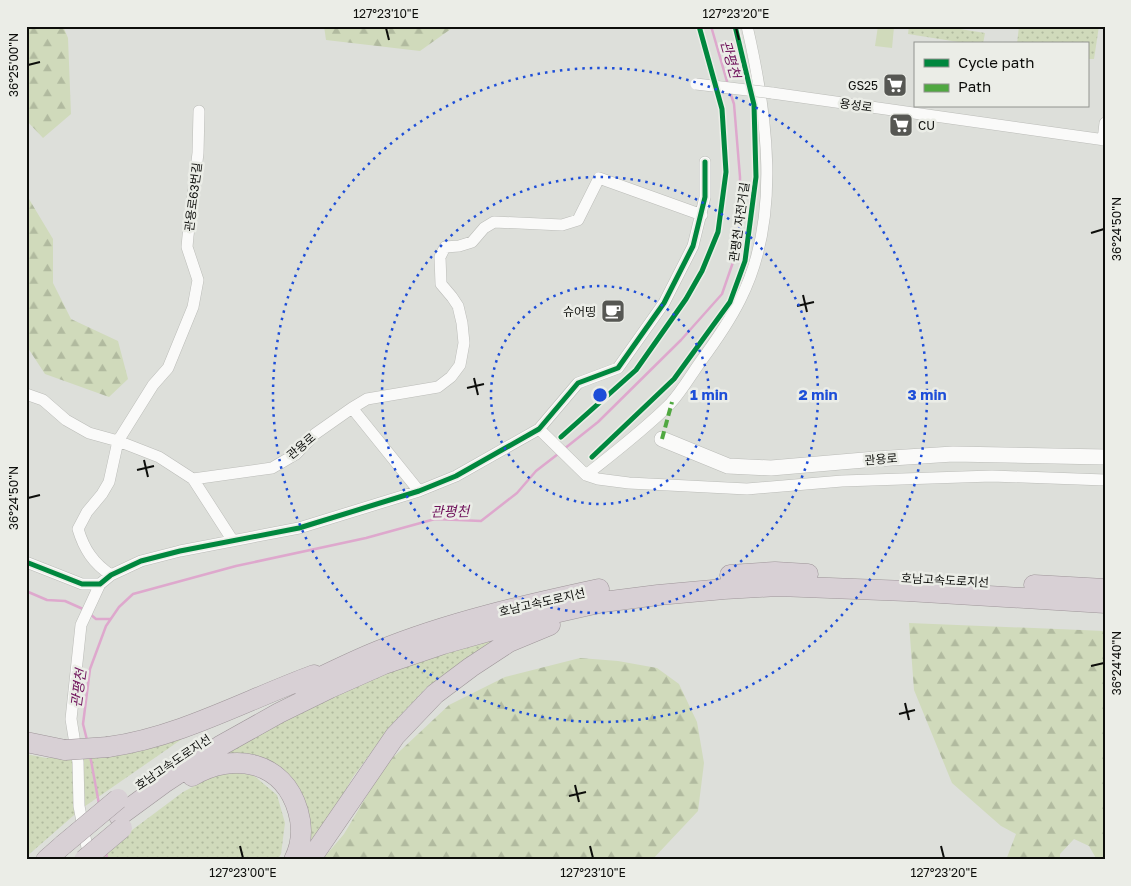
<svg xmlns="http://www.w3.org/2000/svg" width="1131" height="886" font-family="'Golos Text','Noto Sans KR',sans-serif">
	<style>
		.grass { fill: url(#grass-dots) }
		.forest { fill: url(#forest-firs) }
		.garden { fill: #d0dabb }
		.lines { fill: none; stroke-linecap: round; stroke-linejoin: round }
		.stream { stroke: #dea8cd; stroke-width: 2.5 }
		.street-casing { stroke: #bbbcb8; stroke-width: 12 }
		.secondary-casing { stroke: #bbbcb8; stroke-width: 16 }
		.highway-casing { stroke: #9e9599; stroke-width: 21 }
		.street { stroke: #fafaf9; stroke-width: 11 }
		.secondary { stroke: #fafaf9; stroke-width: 15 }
		.highway { stroke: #d8d0d5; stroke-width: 20 }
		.street-bridge-casing { stroke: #bbbcb8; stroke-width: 12; stroke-linecap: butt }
		.highway-bridge-casing { stroke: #9e9599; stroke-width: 21; stroke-linecap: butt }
		.street-bridge { stroke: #fafaf9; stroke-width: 11 }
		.highway-bridge { stroke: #d8d0d5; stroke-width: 20 }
		.quiet { stroke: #50a841; stroke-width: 4; stroke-dasharray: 8 4; stroke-linecap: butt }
		.cycleway-casing { stroke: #ebede7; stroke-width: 8 }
		.cycleway { stroke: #00873e; stroke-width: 5 }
		.ticks { fill: none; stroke: #0d0e0b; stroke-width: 2 }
		.ring { fill: none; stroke: #1d4ed8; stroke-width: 2.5; stroke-dasharray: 2.5 5 }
		.labels { text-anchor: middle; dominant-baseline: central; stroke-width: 5; stroke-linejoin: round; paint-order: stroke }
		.poi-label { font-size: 12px; fill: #0d0e0b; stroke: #ebede7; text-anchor: end }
		.street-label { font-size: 12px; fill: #0d0e0b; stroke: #ebede7 }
		.water-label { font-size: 14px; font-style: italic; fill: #6f125b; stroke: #ebede7 }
		.centre { fill: #1d4ed8; stroke: #ebede7; stroke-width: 2.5 }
		.ring-label { font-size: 15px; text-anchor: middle; font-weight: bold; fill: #1d4ed8; stroke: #ebede7; stroke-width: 5; stroke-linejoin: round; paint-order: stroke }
		.neatline { fill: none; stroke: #0d0e0b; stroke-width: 2 }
		.ticks-label { font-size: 12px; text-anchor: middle; fill: #0d0e0b }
	</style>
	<defs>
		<pattern id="grass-dots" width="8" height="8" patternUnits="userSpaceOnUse" patternTransform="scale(1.25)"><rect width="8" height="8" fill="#d0dabb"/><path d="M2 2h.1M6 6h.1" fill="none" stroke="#b1ba9f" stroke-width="1.8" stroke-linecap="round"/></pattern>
		<pattern id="forest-firs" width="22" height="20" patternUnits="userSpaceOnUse" patternTransform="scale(1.25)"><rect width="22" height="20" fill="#d0dabb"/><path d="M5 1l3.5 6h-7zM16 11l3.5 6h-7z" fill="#b1ba9f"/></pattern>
	</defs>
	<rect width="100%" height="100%" fill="#dddfda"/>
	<path class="grass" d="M909,26h32l44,7 -2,11h-12l-63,-10z
		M1019,26h80l-5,33h-7v-15h-70z
		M507,634l-44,27 -36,26 -35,37 -39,53 -30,52 -23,29 4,-38 -54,-64 -26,-2c61,-35 125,-68 192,-92 30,-10 60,-19 91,-28z
		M195,730l-114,79 -55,48v-103l20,4 71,-5z
		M223,771l30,4 24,20 8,28 -4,31 -4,6h-185l91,-68z"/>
	<path class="forest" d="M26,26h37l5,12 3,76 -28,24 -17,-18z
		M324,26h131l-35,25 -94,-11z
		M26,194l27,45v44l18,36 47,22 10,38 -19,18 -64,-23 -19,-29z
		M909,623l196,8v229h-8l-8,-14 -15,-7 -14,15v6h-54l10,-26 -15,-8 -49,-43 -38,-93z
		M580,658l38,3 39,7 22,16 18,38 7,41 -6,48 -46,49h-330l22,-26 41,-69 64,-60 56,-28z"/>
	<path class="garden" d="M878,26l16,1 -2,21 -17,-2z"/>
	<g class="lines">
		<path class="stream" d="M711,26l17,59
			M564,449l34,-27 83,-82 41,-46 18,-52v-65l-6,-73 -4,-12
			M26,591l21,9 18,1 18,8
			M90,614l6,5h14
			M87,740l-4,-16 7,-55 16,-43 13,-19 14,-13 103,-28 130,-28 69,-19 46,2 36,-28 19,-22 22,-17
			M90,755l9,49
			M106,851l1,9"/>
		<g class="street-casing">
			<path id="street" d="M772,93l333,47
				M1103,140l2,-17
				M26,394l17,6 23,20 23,13 29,8 41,16 34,22 40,62
				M352,408l15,-9 71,-12 13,-10 9,-12 4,-22 -2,-20 -4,-17 -6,-9 -11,-13 -1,-27 5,-10 14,-1 13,-4 12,-14 10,-6 68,3 16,-5 21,-42 103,37
				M539,429l47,46 12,4 31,4 118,6 95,-8 150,-5 113,4
				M586,475c29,-23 58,-45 84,-71 12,-13 21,-29 31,-43 14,-19 28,-39 39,-61 42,-82 27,-187 7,-274
				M193,479l79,-11 24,-14 19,-20 37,-26 67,83
				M26,562l56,22h18l11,-9 30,-14 39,-10 119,-23 120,-37 37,-15 83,-47 39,-46 40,-15 46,-65 29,-57 12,-49v-35
				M111,575c-18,-12 -27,-26 -33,-46l9,-17 15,-18 7,-12 9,-41 35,-56 15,-17 25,-61 5,-27 -11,-33 1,-11 10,-83 1,-42
				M89,858l-10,-52 -1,-44 -7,-43 10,-94 19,-41"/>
		</g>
		<g class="secondary-casing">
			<path id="secondary" d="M662,439l66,27 43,2 105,-9 77,-5 152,3"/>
		</g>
		<g class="highway-casing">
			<path id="highway" d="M730,575l45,-3 33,2
				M1034,585l71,4
				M302,686c25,-12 51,-25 76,-35 71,-29 147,-46 221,-62
				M26,742l39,8
				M108,747c72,-10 138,-47 206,-72
				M192,776c41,-24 91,-16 106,35 5,17 4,33 -4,49
				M119,816l45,-33 56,-37 59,-33 51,-25 54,-24 59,-20 107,-30 53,-12 55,-7 66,-6 54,-3 129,5 198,12
				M46,860l17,-15
				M310,860l85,-124 40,-42 36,-27 38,-25 41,-17"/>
		</g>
		<use href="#street" class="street"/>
		<use href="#secondary" class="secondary"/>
		<use href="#highway" class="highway"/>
		<g class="street-bridge-casing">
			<path id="street-bridge" d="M696,84l76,9"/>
		</g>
		<g class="highway-bridge-casing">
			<path id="highway-bridge" d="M65,750l43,-3
				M63,845l55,-46
				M84,860l38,-32"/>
		</g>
		<use href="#street-bridge" class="street-bridge"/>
		<use href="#highway-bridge" class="highway-bridge"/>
		<path class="quiet" d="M662,439l10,-37"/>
		<g class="cycleway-casing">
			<path id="cycleway" d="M561,437l75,-67 50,-71 16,-28 16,-39 8,-60 -4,-63 -23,-83
				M592,457l82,-78 56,-77 15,-41 11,-84 -2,-72 -19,-79
				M26,562l56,22h18l11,-9 30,-14 39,-10 119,-23 120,-37 37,-15 83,-47 39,-46 40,-15 46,-65 29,-57 12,-49v-35"/>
		</g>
		<use href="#cycleway" class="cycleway"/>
	</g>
	<path class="ticks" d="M386,28l3,12M736,28l3,12M28,65l12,-3M1091,233l13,-4M803,295l4,17M797,306l17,-4M474,378l4,17M467,388l17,-4M144,460l4,17M137,470l17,-4M28,498l12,-3M1091,666l13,-3M905,703l4,17M899,714l16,-4M575,785l4,17M569,796l17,-4M240,846l3,12M590,846l3,12M941,846l3,12"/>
	<g class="ring">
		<circle cx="600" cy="395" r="109"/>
		<circle cx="600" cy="395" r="218"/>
		<circle cx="600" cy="395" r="327"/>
	</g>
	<defs>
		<g id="supermarket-square" transform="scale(1.25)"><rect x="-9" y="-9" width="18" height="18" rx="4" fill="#565753" stroke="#ebede7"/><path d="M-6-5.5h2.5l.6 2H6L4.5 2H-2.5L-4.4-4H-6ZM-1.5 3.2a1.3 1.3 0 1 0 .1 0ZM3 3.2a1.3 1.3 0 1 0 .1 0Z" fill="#fff"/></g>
		<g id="cafe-square" transform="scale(1.25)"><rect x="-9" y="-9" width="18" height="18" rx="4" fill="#565753" stroke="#ebede7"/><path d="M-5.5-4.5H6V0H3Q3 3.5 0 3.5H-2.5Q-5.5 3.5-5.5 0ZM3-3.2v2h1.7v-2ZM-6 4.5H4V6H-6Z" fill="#fff"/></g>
	</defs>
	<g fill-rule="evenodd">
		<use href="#supermarket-square" x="895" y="85"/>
		<use href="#supermarket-square" x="901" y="125"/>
		<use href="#cafe-square" x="613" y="311"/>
	</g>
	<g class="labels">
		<g class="poi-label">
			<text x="878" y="85">GS25</text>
			<text x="918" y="125" text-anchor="start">CU</text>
			<text x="596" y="311">슈어띵</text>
		</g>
		<g class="street-label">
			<text transform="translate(856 105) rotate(8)">용성로</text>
			<text transform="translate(193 197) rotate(-83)">관용로63번길</text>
			<text transform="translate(739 222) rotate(-82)">관평천 자전거길</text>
			<text transform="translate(301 446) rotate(-40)">관용로</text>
			<text transform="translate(881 459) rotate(-4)">관용로</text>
			<text transform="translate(945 580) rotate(3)">호남고속도로지선</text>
			<text transform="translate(542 602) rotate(-13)">호남고속도로지선</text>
			<text transform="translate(173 762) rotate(-34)">호남고속도로지선</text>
		</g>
		<g class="water-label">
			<text transform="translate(731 59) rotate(74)">관평천</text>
			<text transform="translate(450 511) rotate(-1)">관평천</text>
			<text transform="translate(78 688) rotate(-82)">관평천</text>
		</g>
	</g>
	<circle cx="600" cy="395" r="8" class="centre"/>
	<g class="ring-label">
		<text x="709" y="400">1 min</text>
		<text x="818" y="400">2 min</text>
		<text x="927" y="400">3 min</text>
	</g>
	<rect width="1131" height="886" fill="none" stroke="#ebede7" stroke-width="55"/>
	<rect x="914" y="42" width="175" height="65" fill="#ebede7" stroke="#92948f"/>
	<rect x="924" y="59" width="25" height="8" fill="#00873e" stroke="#92948f"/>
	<text x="958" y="68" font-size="15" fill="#0d0e0b">Cycle path</text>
	<rect x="924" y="84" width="25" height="8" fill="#50a841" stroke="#92948f"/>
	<text x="958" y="92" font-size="15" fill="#0d0e0b">Path</text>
	<rect x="28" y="28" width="1076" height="830" class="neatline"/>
	<g class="ticks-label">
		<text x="386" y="18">127°23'10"E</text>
		<text x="736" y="18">127°23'20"E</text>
		<text transform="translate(14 65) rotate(-90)" y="4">36°25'00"N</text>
		<text transform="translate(1117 229) rotate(-90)" y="4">36°24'50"N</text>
		<text transform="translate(14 498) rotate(-90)" y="4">36°24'50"N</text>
		<text transform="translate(1117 663) rotate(-90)" y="4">36°24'40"N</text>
		<text x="243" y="877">127°23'00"E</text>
		<text x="593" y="877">127°23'10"E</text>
		<text x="944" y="877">127°23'20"E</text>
	</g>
</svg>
